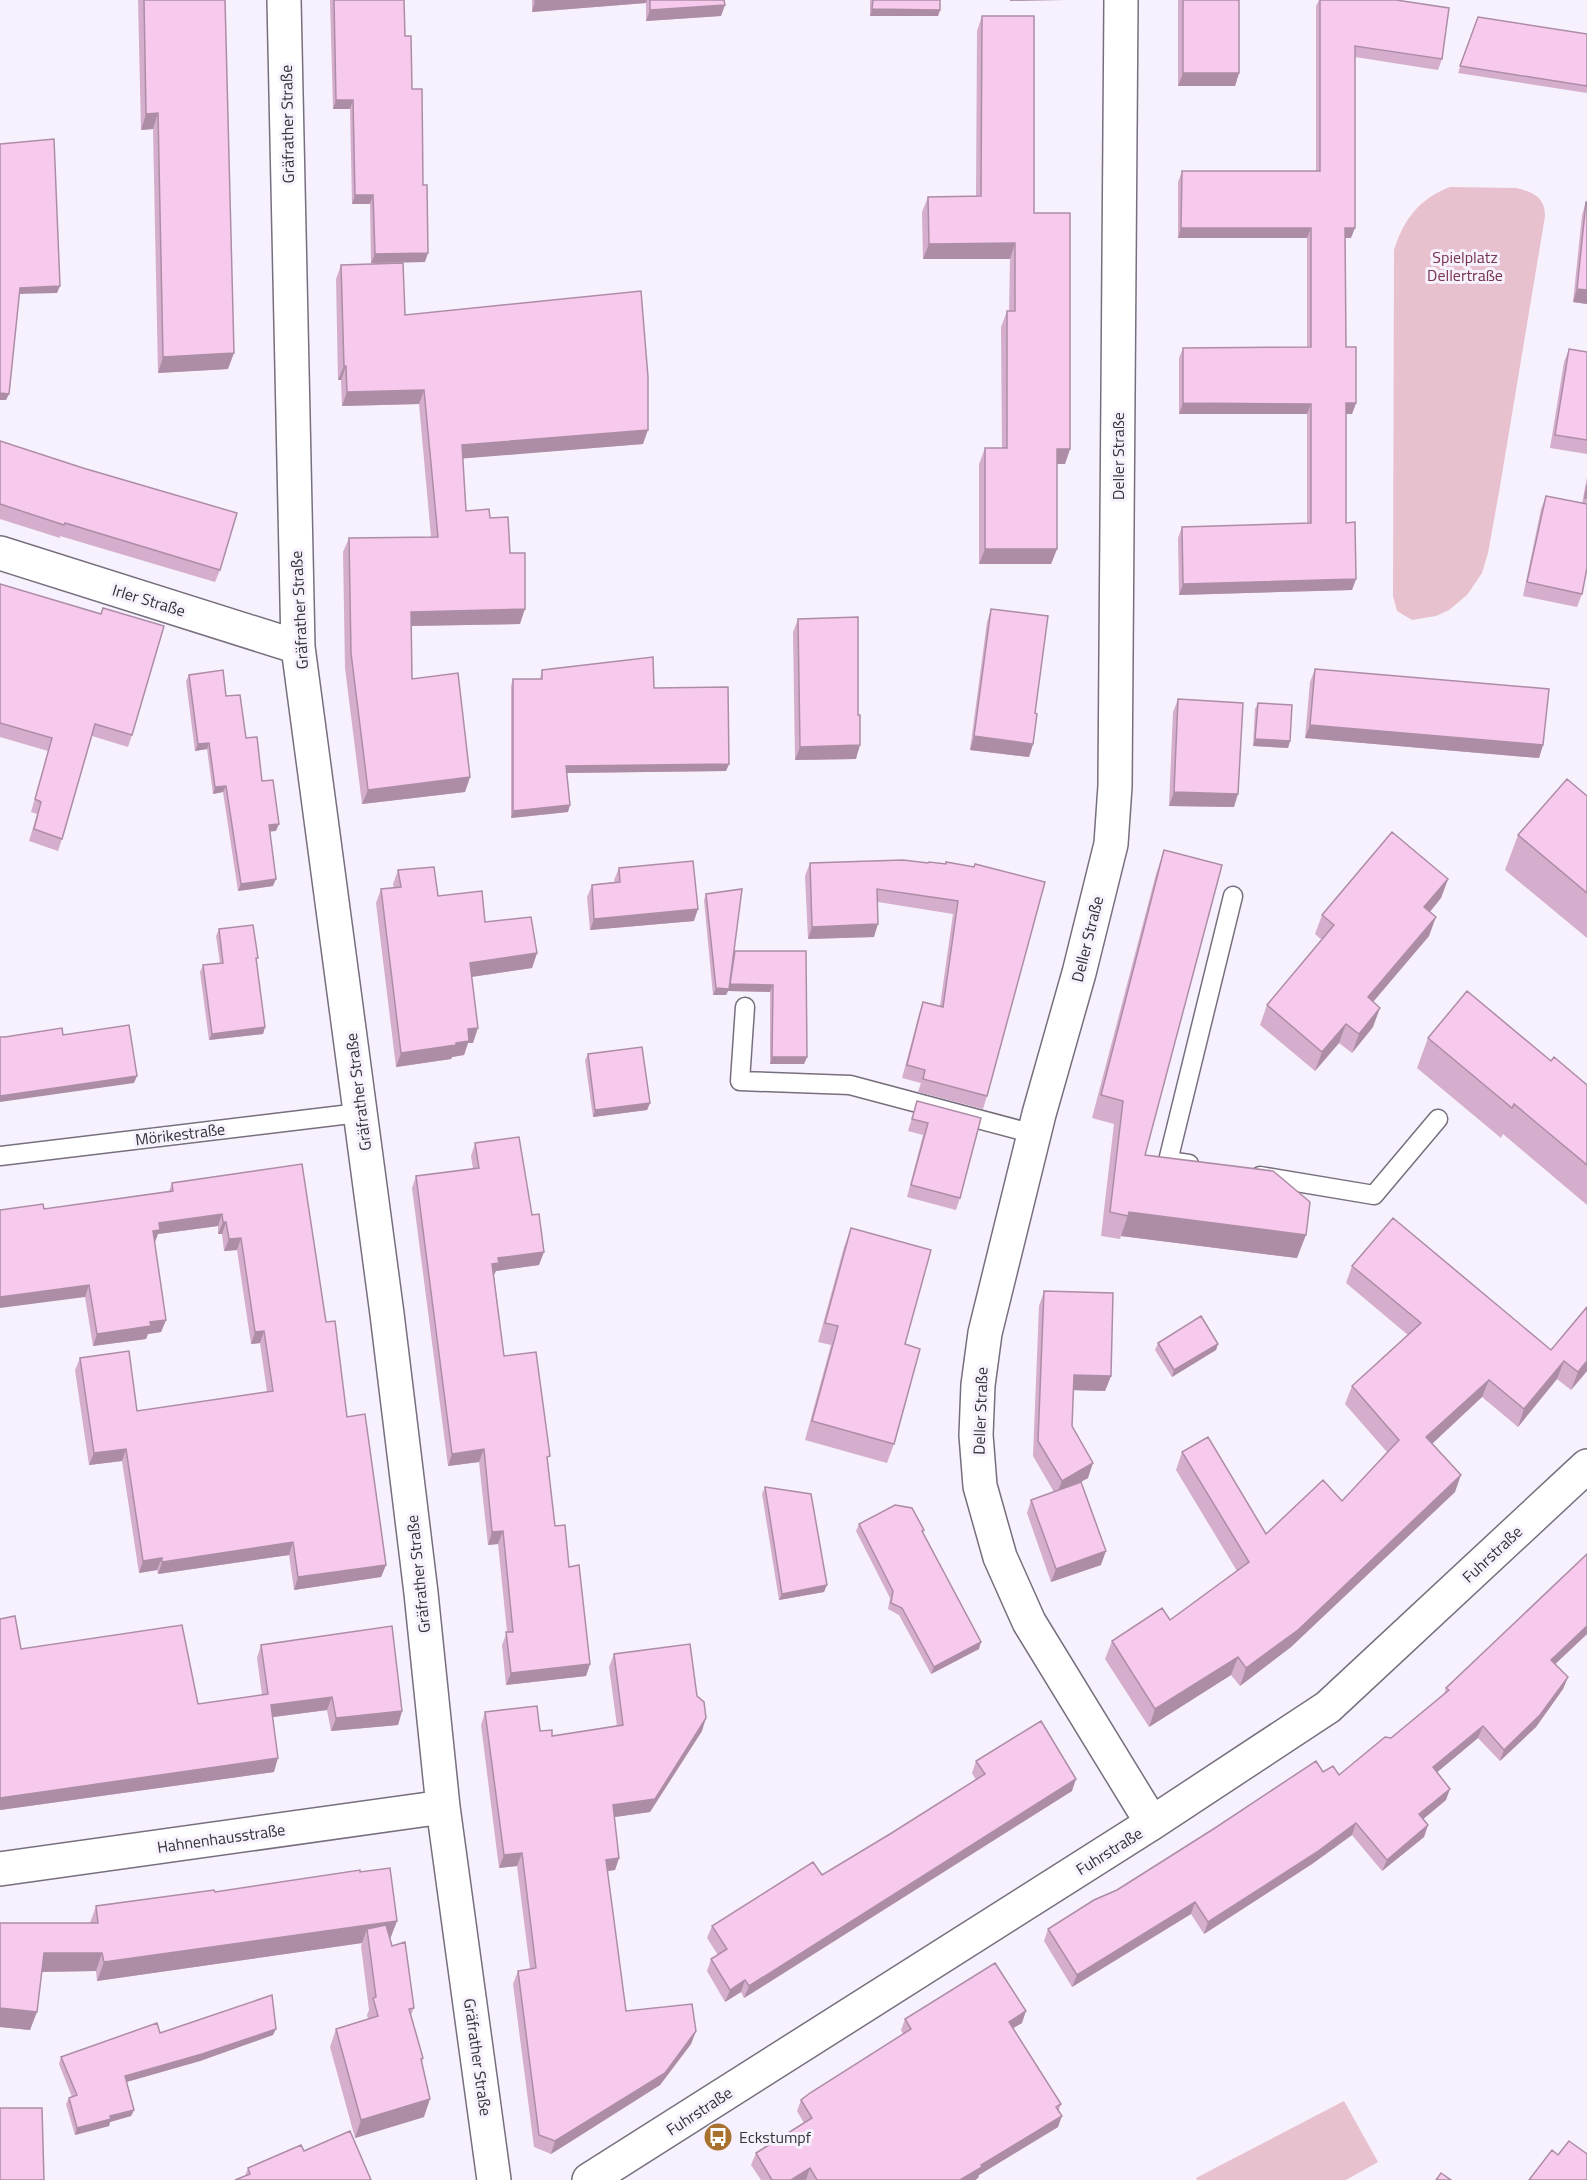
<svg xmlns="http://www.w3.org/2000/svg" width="1587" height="2180" font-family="'Titillium Web',sans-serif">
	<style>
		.green { fill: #e7c1cd }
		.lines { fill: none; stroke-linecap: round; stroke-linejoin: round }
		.service-casing { stroke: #776f7d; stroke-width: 21 }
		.minor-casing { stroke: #776f7d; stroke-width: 36 }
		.service { stroke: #fff; stroke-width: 18 }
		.minor { stroke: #fff; stroke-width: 33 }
		.wall { fill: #d4aecc }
		.shaded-wall { fill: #ad8da6 }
		.building { fill: #f7caed; stroke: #ad8da6; stroke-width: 1.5 }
		.labels { text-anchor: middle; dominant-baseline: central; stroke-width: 6; stroke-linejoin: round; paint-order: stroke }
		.street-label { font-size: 16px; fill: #353238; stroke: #f7f0fd }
		.park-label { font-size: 16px; fill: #77344e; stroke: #f7f0fd }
		.poi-label { font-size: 16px; fill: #353238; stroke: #f7f0fd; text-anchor: start }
	</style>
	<rect width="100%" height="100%" fill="#f7f0fd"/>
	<path class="green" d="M1450,187l66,1c18,4 29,10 29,28l-46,276 -11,61 -6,20 -15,22 -18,15 -13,6 -24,4 -15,-9 -4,-15 1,-346c10,-31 25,-51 56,-63z
		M1344,2101l34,61 -32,18h-149l-1,-2z"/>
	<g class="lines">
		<g class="service-casing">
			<path id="service" d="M745,1007l-5,74 110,4 184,49
				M0,1156l359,-43
				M1189,1164l-21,-3 65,-265
				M1260,1176l114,19 64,-76"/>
		</g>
		<g class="minor-casing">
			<path id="minor" d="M284,0l14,647 89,667 34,279 22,214 51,373
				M1121,0l-6,786 -4,58 -32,129 -40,141 -54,219 -7,52 -2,50 4,51 20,71 29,65 123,201
				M0,553l298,94
				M0,1869l443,-62
				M589,2180l563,-357 176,-116 259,-241"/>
		</g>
		<use href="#service" class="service"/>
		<use href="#minor" class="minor"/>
	</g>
	<path class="wall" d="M138,0h87l3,369 -70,4 -5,-244 -12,1z
		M330,0h74l1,36 7,53 13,173 -54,1 -1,-59h-18l-2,-95h-17z
		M532,0h192l1,5 -4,11 -75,5v-18l-114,9z
		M870,0h70v10l-2,6h-68z
		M1178,0h61v73l-4,13h-57z
		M1319,0h77l46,59 -4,11 -83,-13 -4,181h-6l1,109 10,56 -4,11h-6v109l10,56 -4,11 -173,5 -1,-57 4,-11 125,-3v-110h-128v-56l4,-10 124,-1v-109h-129v-56l4,-11h134v-165z
		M982,16l52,197 36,236 -5,15h-8v85l-6,15h-72v-100l6,-16h17l-1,-121 6,-16h2l1,-52h-87l-1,-47 6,-15 48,-1 1,-165z
		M1478,17l109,17v59l-129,-20z
		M1586,202h1v102l-14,-2 9,-87z
		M341,265l64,50 238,129 -180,14 3,53 24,7 20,35 10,71 -108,2v53l58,98 -5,15 -103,12 -17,-136 -2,-116 6,-14 82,-1 -12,-133 -77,2 -1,-26h-3l-2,-101z
		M1569,349l18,3v102l-37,-6 14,-86z
		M0,441l220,129 -5,12 -155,-46v2l-60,-19z
		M1587,477v91l-5,26 -5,13 -54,-11 18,-87 5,-13 36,8z
		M0,584l132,151 -4,12 -36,-11 -30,103 -4,12 -29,-10 8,-27 -6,-2 17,-61 -48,-14z
		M991,609l44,104 -2,31 -4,13 -59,-7 17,-128z
		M798,619l60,96 -2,44 -61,1 -2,-128z
		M1315,669l228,76 -4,13 -234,-20 5,-56z
		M542,670l112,18 75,76 -3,7 -159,2 1,39 -57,6v-132l2,-7h27z
		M189,675l37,21 20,42 16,43 14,50h-6l3,55 -35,5 -15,-99 -10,2 -6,-45 -12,2 -9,-70z
		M1178,699l56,108 -65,-1 4,-94z
		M1258,703l32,38 -2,7 -35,-2 2,-37z
		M1587,796v142l-82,-68 13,-35z
		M1164,850l-19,305 152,103 -176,-22 -1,3 -19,-3 13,-112 -22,-6 64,-244z
		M810,863h118l46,4 13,229 -4,13 -65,-17 3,-9 -19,-5 17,-64 4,-12 17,4 13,-92 -75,-12 -4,35 -66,2 -3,-63z
		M619,868l75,53 -104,9 -3,-33 5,-12 23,-3 -1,-2z
		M398,870l40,26 47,26 52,31 -5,15 -61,9 2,66h-5l-4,12 -12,2 -1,2 -55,8 -20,-164 5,-14 13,-1 -1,-4z
		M1448,879l-7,19 -11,14 -1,24 -56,66v25l-21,26 -13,-10 -24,28 -55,-46 7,-20 55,-65 -7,-6 7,-19z
		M706,894l27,62 2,-5h71l1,106 -3,7h-34v-72l-42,-1 -2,4h-13l-9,-95z
		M219,929l37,32 9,66 -2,7 -54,6 -9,-68 3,-7 17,-2 -4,-27z
		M1428,1038l123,23 36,24v120l-84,-71 -2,4 -84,-70z
		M588,1054l62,49 -3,7 -54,7 -8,-57z
		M917,1101l64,17 -21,80 -4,12 -49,-13 16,-62 -15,-4z
		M475,1143l64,122 -43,6 -2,4 10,81 44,106 7,64 14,41 21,97 -4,12 -80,9 -4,-40 5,-13 -9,-88 -10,1 -9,-83 -31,4 -36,-278 4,-12 57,-7 -2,-13z
		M302,1164l24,158 21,95 39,148 -5,12 -87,13 -5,-35 -131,19 -1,-4 -18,3 -17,-112 -33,4 -14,-95 5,-12 57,53 130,-19 -7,-49 -9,1 -14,-94 -13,1 -2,-17h-4v-8l-60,8 -4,8 12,78 -5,12 -13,2 -2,5 -53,7 -8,-49 -41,-88 125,-18 3,-8z
		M851,1228l43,216 -7,19 -82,-23 26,-95 -13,-3 26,-95z
		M1352,1266l199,84 36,-43v64l-16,19 -14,-11 -39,48 -36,-30 -50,47 23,48 -164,155 -51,39 -9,-11 -82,52 -44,-68 7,-18 58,-21 67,-49 -61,-101 6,-18 84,82 76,-33 45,-49 -42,-48 7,-18 56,-51 -62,-52z
		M1044,1291l67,85 -6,15 -32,-1 -1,36 16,52 -8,4 21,83 -50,17 -24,-69 4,-13 23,-8 -21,-36 6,-150z
		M1158,1343l60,1 -2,6 -44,27 -17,-27z
		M765,1487l59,105 -45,8 -17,-106z
		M859,1524l65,6 -1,3 56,116 -48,25 -32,-59 -11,-6 2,-11 -34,-67z
		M1587,1554v80l-32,30 13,13 -5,12 -27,38 -36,34 -22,-23 -41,34 9,28 -23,19 5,6 -4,12 -42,34 -30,-36 -40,29 -108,70 -13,-20 -119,73 -28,-46 4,-12 275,-157 16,3 52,-37 53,-44 2,-6z
		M0,1619l21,30 177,55 64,-9 -5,-37 4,-13 141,66 -4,14 -67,6 -4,-21 -54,7 1,55 -274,38z
		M614,1654l88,77 -52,81 -36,5 5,41 -4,12 -8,1 19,140 70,20 -5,13 -31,41 -109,69 -17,-7 -21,-163 5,-13 12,-2 -13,-103 -18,2 -18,-143 4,-13 67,24 65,-10 -8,-59z
		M976,1761l96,30 -328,207 -3,-6 -16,10 -18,-31 4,-12 7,-4 -11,-17 5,-12 110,-51 68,-41 86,-54 -4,-7z
		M360,1872l37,49 -7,18 24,69 -3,7 12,43 -1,4 2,55 -69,21 -25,-91 6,-18 32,-10 -1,-4 2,-5 -8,-64 1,-3 -265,38 -1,-10 -54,1 -12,58 -30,-3v-104h90l6,-17 119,-14z
		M905,2019l117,4 -9,5 48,76 -2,6 -1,17 -79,48 -1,3 -3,2h-214l-10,-15 5,-12 48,-30 -7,-12 4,-11 102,-66 -2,-4z
		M160,2033l113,2 -73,26 -74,21 8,28 -3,6 -21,6 -1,4 -34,9 -9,-31 3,-6 3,-1 -13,-33 2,-7z
		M304,2151l-59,25 3,-8z"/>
	<path class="shaded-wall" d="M553,0h94l-1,3 -114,9 3,-11z
		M1010,0h55l-55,1z
		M725,5l-4,11 -75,5 4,-11z
		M872,9l68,1 -2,6h-68z
		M1183,73h56l-4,13h-57z
		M336,100h17l-3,9h-17z
		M158,113l-5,16 -12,1 5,-16z
		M355,195h18l-3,9h-18z
		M1181,228h130l-4,10h-129z
		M1345,228h10l-4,10h-10z
		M1015,243l-5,16h-87l6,-15z
		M428,253l-3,9 -54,1 4,-9z
		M60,286l-3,7 -40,1 3,-6z
		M1577,289l10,1v14l-14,-2z
		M234,353l-6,16 -70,4 5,-16z
		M344,366h2l-5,14h-3z
		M424,390l-5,14 -77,2 5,-14z
		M0,393l9,1 -3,6h-6z
		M1183,403l128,1 -4,10h-128z
		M1346,403h10l-4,11h-10z
		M648,430l-5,14 -186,15 5,-14z
		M1057,449h13l-5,15h-13z
		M985,549h72l-6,15h-72z
		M1356,579l-4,11 -173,5 4,-11z
		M525,609l-5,15 -114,2 5,-14z
		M1310,725l233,20 -4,13 -234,-20z
		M974,736l59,8 -4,13 -59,-7z
		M1255,739l35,2 -2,7 -35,-2z
		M209,743l-2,6 -12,2 3,-7z
		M860,745l-4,14 -61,1 5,-13z
		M729,764l-3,7 -162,2 2,-7z
		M470,777l-5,15 -103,12 6,-14z
		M226,786l-3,6 -10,2 2,-7z
		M1174,792l64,2 -4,13 -65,-1z
		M570,805l-2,7 -57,6 2,-7z
		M279,824l-3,7 -10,1 3,-7z
		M276,879l-3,7 -35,5 3,-7z
		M1448,879l-7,19 -24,29 7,-20z
		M698,909l-4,12 -104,9 4,-11z
		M1436,917l-7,19 -68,80 7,-19z
		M878,924l-4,13 -66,2 4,-12z
		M537,953l-5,15 -68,10 6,-15z
		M730,984l43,1 -3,7 -42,-1 -2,4h-13l3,-7z
		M1380,1008l-7,19 -21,26 7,-19z
		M1346,1024l-7,19 -24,28 7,-19z
		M265,1027l-2,7 -54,6 3,-6z
		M478,1028l-5,15h-5l-4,12 -12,2 -1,2 -55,8 5,-14 55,-10 12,-14z
		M772,1057h35l-3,7h-34z
		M137,1076l-3,7 -134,19v-6z
		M650,1103l-3,7 -54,7 2,-7z
		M1129,1212l177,23 -9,23 -176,-22z
		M222,1214l-4,12 -60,8 -3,8 -7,1 5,-12 6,-8z
		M223,1222h3l-4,12h-4z
		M241,1238l-4,12 -13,1 5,-12z
		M544,1252l-5,13 -43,6 -2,4 -2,-11 6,-6z
		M89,1285l-4,12 -85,11v-11z
		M166,1320l-5,12 -13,2 -2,5 -53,7 4,-12 53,-12z
		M264,1331l-4,12 -9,1 4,-12z
		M1218,1344l-2,6 -44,27 2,-7z
		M1564,1361l-7,18 -39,48 6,-18z
		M1587,1361v10l-16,19 7,-18z
		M1074,1375l37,1 -6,15 -37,-1z
		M1489,1380l-7,17 -62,58 6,-18z
		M126,1449l-4,12 -33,4 5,-12z
		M484,1449l-5,13 -31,4 4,-12z
		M1093,1463l-5,15 -32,18 6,-15z
		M1461,1475l-6,17 -164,155 -51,39 6,-18z
		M503,1531l-5,13 -10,1 4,-13z
		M293,1542l-4,13 -131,19 4,-12z
		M1106,1551l-5,14 -50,17 5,-13z
		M162,1558l-5,12 -18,3 4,-12z
		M386,1565l-5,12 -87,13 4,-13z
		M827,1585l-3,7 -45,8 3,-6z
		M1587,1626v8l-40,38 4,-12z
		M981,1642l-2,7 -48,25 3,-7z
		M1238,1657l-7,18 -82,52 6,-18z
		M590,1664l-4,12 -80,9 5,-12z
		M1568,1677l-5,12 -27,38 -36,34 4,-11z
		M332,1697l-5,13 -61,8 5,-13z
		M402,1711l-4,14 -67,6 5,-13z
		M706,1718l-4,13 -52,81 -42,6 5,-13z
		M1483,1726l-5,12 -49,41 4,-12z
		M278,1758l-4,14 -274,38v-12z
		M1076,1779l-4,12 -328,207 5,-12z
		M1450,1789l-4,11 -31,26 4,-12z
		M1356,1823l-4,12 -40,29 -108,70 4,-12z
		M1428,1825l-4,12 -42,34 5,-11z
		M522,1853l-5,13 -18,2 5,-13z
		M619,1858l-4,12 -14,2 5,-12z
		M1195,1902l-4,12 -119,73 5,-12z
		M397,1921l-7,18 -21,3 -2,-13 -5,14 -265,38 7,-19z
		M44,1953h58l-6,18 -59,1z
		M745,1980l-4,12 -16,10 5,-12z
		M0,2008l37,4 -7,18 -30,-3z
		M1026,2011l-4,12 -17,10 4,-11z
		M276,2029l-3,6 -73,26 -77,22 2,-7z
		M696,2031l-5,13 -31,41 -109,69 4,-13z
		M430,2099l-6,18 -69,21 6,-18z
		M134,2110l-3,6 -21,6 -1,4 -34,9 2,-7 33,-12z
		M1062,2116l-4,11 -79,48 -1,3 -3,2h-15l21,-15z
		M810,2168l-4,12h-15z"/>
	<path class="building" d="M144,0h81l9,353 -71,4 -5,-244 -12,1z
		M334,0h70l1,36h6l1,53h10l1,96h4l1,68 -53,1 -2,-59h-18l-2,-95h-17z
		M536,0h17l-18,1z
		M650,0h74l1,5 -75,5z
		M873,0h67v10l-68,-1z
		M1183,0h56v73h-56z
		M1320,0h76l53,8 -7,51 -87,-13v182h-10l1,119h10v56h-10v120l9,-1 1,57 -173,5 -1,-57 129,-4v-119l-128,-1v-55l128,-1v-119h-130l1,-57h138z
		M982,16h52v197h36v236h-13v100h-72v-101h22v-137h8v-68l-86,1 -1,-47 53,-1z
		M1478,17l109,17v52l-127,-20z
		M54,139l6,147 -40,2 -11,106 -9,-1v-249z
		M1586,202h1v88l-10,-1z
		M403,263l2,52 236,-24 7,86v53l-186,15 4,66 23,-2 1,9 18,-1 2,36h15v56l-114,3 1,67 46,-6 12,104 -102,13 -17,-137 -2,-115 89,-1 -14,-147 -77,2 -1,-26h-2l-3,-101z
		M1569,349l18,3v88l-32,-5z
		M0,441l83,27 154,45 -17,57 -155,-47 -1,2 -64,-21z
		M1587,485v13h-2z
		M1546,496l41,8v64l-5,26 -55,-12z
		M0,584l101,30 2,-6 61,18 -32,109 -37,-11 -33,115 -28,-10 7,-27 -6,-3 17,-61 -52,-15z
		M991,609l57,7 -13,97 2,1 -4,30 -59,-8z
		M858,617v98h2v30l-60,2 -2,-128z
		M653,657l1,31 74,-1 1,77 -163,2 4,39 -57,6v-132h29v-9z
		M1315,669l234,20 -6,56 -233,-20z
		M223,670l3,26 14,-1 6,43 11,-1 5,44 11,-1 6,44 -10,1 7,54 -35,5 -15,-98 -11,1 -6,-44 -11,1 -9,-69z
		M1178,699l65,4 -5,91 -64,-2z
		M1258,703l34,2 -2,36 -35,-2z
		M1567,779l20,17v97l-69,-58z
		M1392,832l56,47 -24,28 12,10 -68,80 12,11 -21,26 -13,-10 -24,28 -55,-47 67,-80 -12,-10z
		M1164,850l58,15 -77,290 128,16 37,31 -4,33 -177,-23 -1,4 -18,-4 13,-111 -22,-6z
		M903,860l25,3 1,-1 17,2v-2l28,5 1,-3 70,18 -58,214 -64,-17 2,-9 -18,-5 16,-63 20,5 15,-106 -81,-12 1,35 -66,3 -2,-64z
		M693,861l5,48 -104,10 -2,-34 28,-3 -1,-14z
		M434,867l4,29 44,-5 3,31 46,-5 6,36 -67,10 8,65 -10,1 1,12 -13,2v2l-55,8 -20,-164 20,-2 -3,-17z
		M742,889l-13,100 -13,-1 -10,-94z
		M253,925l5,33h-2l9,69 -53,7 -9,-69 20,-2 -4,-34z
		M735,951h71l1,106h-35l1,-72 -43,-1z
		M1467,991l84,70 3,-4 33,28v80l-73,-61 -2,4 -84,-70z
		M129,1025l8,51 -137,20v-59h5l57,-9 1,7z
		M642,1047l8,56 -55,7 -7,-56z
		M917,1101l64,17 -21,80 -49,-13 17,-62 -16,-4z
		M519,1137l13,78 7,-1 5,38 -46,6 1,5 -7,1 12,92 32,-4 14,104 -3,1 8,69 10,-1 4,42 10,-2 11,99 -79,9 -5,-41h7l-10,-101 -11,1 -8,-83 -32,5 -36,-278 63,-8 -4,-25z
		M302,1164l24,158 9,-1 12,96 18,-3 21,151 -88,12 -5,-35 -131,20v-4l-19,3 -17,-112 -32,4 -14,-95 49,-7 8,60 136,-20 -9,-60 -9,1 -14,-94 -12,1 -3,-17h-3l-1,-8 -63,9 1,7 -7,1 13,89 -16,2 1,4 -54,8 -8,-49 -89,12v-87l43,-6 1,5 129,-18 -1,-8z
		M1393,1218l158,132 36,-43v54l-9,11 -14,-11 -40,48 -35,-29 -63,57 35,38 -163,155 -52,38 -8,-11 -83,52 -43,-68 50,-33 8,12 79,-58 -67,-110 26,-15 58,97 57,-54 19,21 57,-61 -47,-54 69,-63 -69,-57z
		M851,1228l80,22 -26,94 15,5 -26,95 -82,-23 26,-95 -13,-3z
		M1044,1291l69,2 -2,83 -37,-1 -2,51 21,37 -31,18 -24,-40z
		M1201,1316l17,28 -44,26 -16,-27z
		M1081,1482l25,69 -50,18 -25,-69z
		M765,1487l46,7 16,91 -45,9z
		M895,1505l17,3 12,22 -2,1 59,111 -47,25 -32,-59 -11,-5 2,-12 -34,-67z
		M1587,1554v72l-36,34 17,17 -28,38 -36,35 -21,-24 -50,41 17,22 -31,25 9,11 -41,35 -31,-37 -39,29 -109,70 -13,-20 -118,73 -29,-46 46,-29 23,-10 98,-62 101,-67 7,11 10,-6 6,9 46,-38 6,1 58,-48 -3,-2z
		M15,1616l6,33 161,-24 16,79 70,-10 -7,-49 131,-19 10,85 -66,7 -4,-21 -61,8 7,53 -278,40v-179z
		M690,1644l7,52 7,6 2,16 -51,81 -42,6 6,53 -13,2 20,151 66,-7 4,27 -31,42 -110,68 -16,-6 -21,-164 18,-3 -14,-115 -18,2 -19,-143 52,-6 3,25 12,-1v6l71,-11 -9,-71z
		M1041,1721l35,58 -327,207 -4,-6 -15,10 -19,-31 16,-10 -15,-23 101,-64 9,13 68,-41 95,-60 -9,-13z
		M390,1868l7,53 -293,41 -2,-9h-58l-7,59 -37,-4v-85h98l-2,-17 118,-16 1,2 145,-22v2z
		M386,1925l6,21 13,-4 9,66 -5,1 14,49 -2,1 9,40 -69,21 -25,-91 42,-13 -5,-18 3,-1 -9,-68z
		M995,1963l31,48 -17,11 52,82 -5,3 6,9 -81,49 1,2 -22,13h-143l-7,-12 -19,12h-19l-16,-27 56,-35 -11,-18 9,-7 101,-64 -6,-10z
		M272,1995l4,34 -74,25 -77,22 9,34 -24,6 1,3 -34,9 -8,-30 8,-3 -16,-38 96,-34 3,10z
		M0,2108h42l2,72h-44z
		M350,2131l21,49h-136l15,-6 -2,-6 53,-23 3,6z
		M1569,2141l18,13v26h-58l23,-30 6,5z
		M1441,2173l10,7h-15z"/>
	<defs>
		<g id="bus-disc" transform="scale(1.5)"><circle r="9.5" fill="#a8712d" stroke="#f7f0fd"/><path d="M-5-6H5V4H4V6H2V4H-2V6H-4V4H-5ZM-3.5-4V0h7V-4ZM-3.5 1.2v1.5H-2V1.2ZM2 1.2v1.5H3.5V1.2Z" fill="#fff"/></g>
	</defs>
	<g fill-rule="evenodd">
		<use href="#bus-disc" x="718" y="2137"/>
	</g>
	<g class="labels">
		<g class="street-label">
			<text transform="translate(287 124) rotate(-91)">Gräfrather Straße</text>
			<text transform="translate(1118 456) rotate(-90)">Deller Straße</text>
			<text transform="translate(149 600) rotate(17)">Irler Straße</text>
			<text transform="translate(299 610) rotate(-93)">Gräfrather Straße</text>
			<text transform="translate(1087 939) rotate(-76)">Deller Straße</text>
			<text transform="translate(358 1092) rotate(-97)">Gräfrather Straße</text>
			<text transform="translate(180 1134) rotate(-7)">Mörikestraße</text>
			<text transform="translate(980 1411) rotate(-88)">Deller Straße</text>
			<text transform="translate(1492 1554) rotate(-43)">Fuhrstraße</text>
			<text transform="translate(418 1574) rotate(-96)">Gräfrather Straße</text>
			<text transform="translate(221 1838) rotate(-8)">Hahnenhausstraße</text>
			<text transform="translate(1109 1851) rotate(-32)">Fuhrstraße</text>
			<text transform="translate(478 2057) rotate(82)">Gräfrather Straße</text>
			<text transform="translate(699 2111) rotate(-33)">Fuhrstraße</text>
		</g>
		<g class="park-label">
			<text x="1465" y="257">Spielplatz<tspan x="1465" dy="18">Dellertraße</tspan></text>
		</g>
		<g class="poi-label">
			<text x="739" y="2137">Eckstumpf</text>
		</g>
	</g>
</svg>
